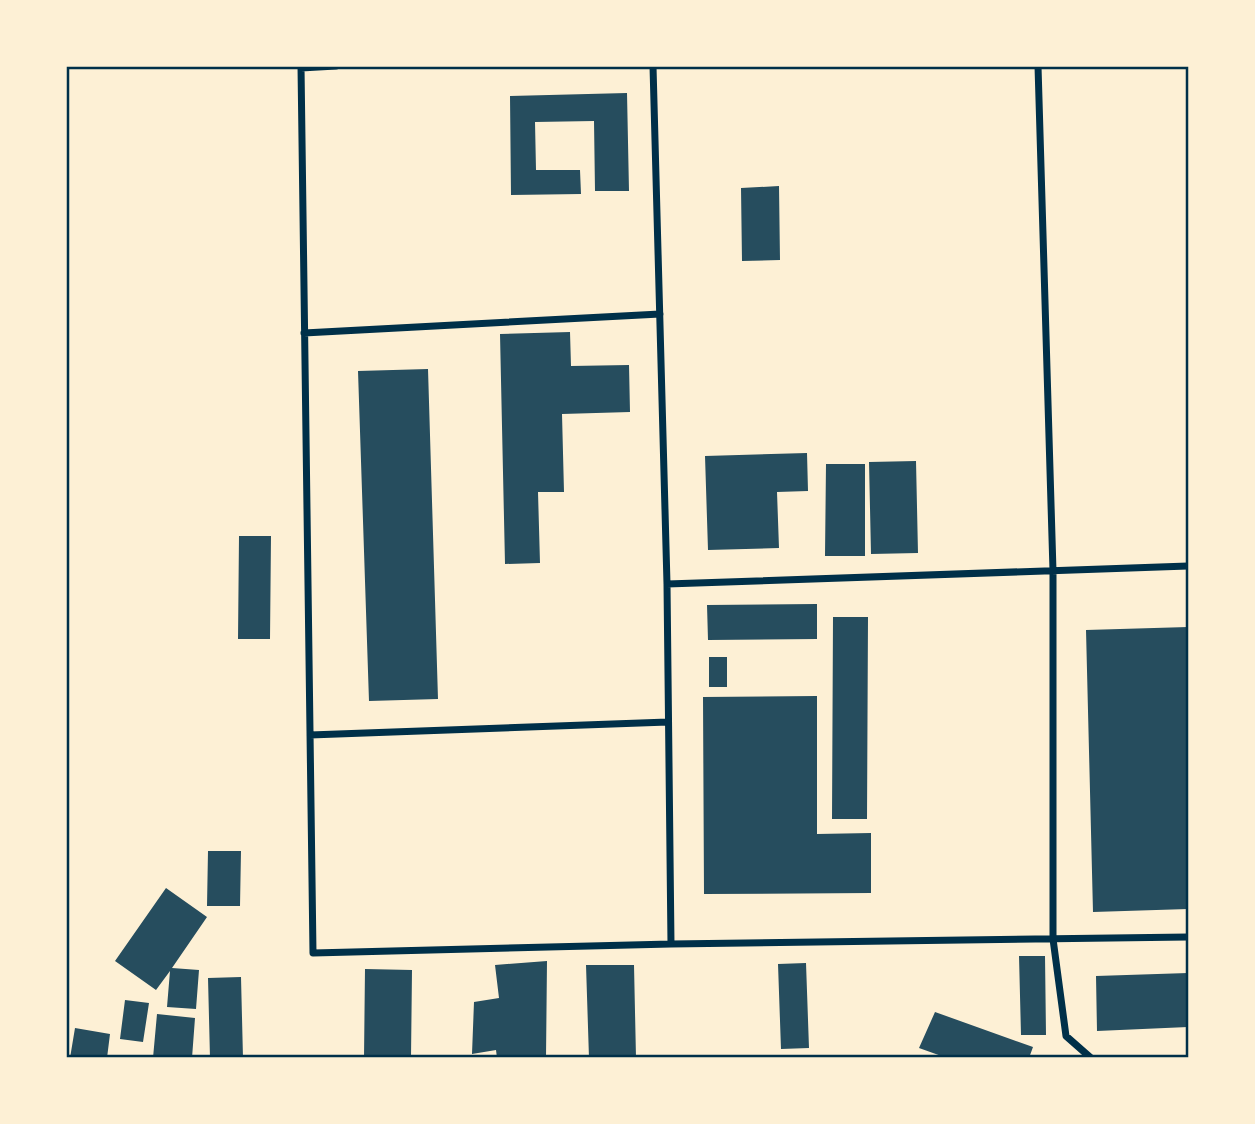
<svg xmlns="http://www.w3.org/2000/svg" width="1255" height="1124" font-family="'Fira Sans Condensed',sans-serif">
	<style>
		.building { fill: #264d5e }
		.lines { fill: none; stroke-linecap: round; stroke-linejoin: round }
		.minor { stroke: #003049; stroke-width: 7 }
		.neatline { fill: none; stroke: #003049; stroke-width: 2.5 }
	</style>
	<rect width="100%" height="100%" fill="#fdf0d5"/>
	<path class="building" d="M627,93l2,98h-34l-1,-70 -59,1 1,48h44l1,24 -70,1 -1,-99z
		M779,186l1,74 -38,1 -1,-73z
		M570,332l1,34 58,-1 1,47 -68,2 2,78h-26l2,71 -35,1 -5,-230z
		M428,369l10,330 -69,2 -11,-330z
		M807,453l1,38 -31,1 2,56 -71,2 -3,-94z
		M916,461l2,92 -47,1 -2,-92z
		M826,464h39v92h-40z
		M239,536h32l-1,103h-32z
		M817,604v35l-109,1 -1,-35z
		M833,617h35l-1,202h-35z
		M1188,627v282l-95,3 -7,-282z
		M709,657h18v30h-18z
		M817,696v138l54,-1v60l-167,1 -1,-197z
		M208,851h33l-1,55h-33z
		M166,888l41,29 -35,51 27,2 -3,39 -29,-2 3,-36 -14,19 -41,-29z
		M1019,956h26l1,79h-25z
		M547,961l-1,97h-49l-1,-8 -24,4 2,-52 25,-4 -4,-33z
		M806,963l3,85 -28,1 -3,-85z
		M586,965h48l2,93h-47z
		M365,969l47,1 -1,88h-47z
		M1188,973v54l-91,4 -1,-55z
		M241,977l2,81h-33l-2,-80z
		M125,1000l24,3 -6,39 -23,-3z
		M935,1012l98,35 -4,11h-82l-28,-10z
		M157,1014l38,4 -3,40h-39z
		M75,1028l35,6 -3,24h-37z"/>
	<g class="lines">
		<path class="minor" d="M301,66l12,887 358,-9 517,-7
			M653,66l14,518 4,360
			M1038,66l15,505v368l13,97 25,22
			M301,68l35,-2
			M304,333l356,-19
			M667,584l521,-18
			M310,735l358,-13"/>
	</g>
	<rect width="1255" height="1124" fill="none" stroke="#fdf0d5" stroke-width="136"/>
	<rect x="68" y="68" width="1119" height="988" class="neatline"/>
</svg>
